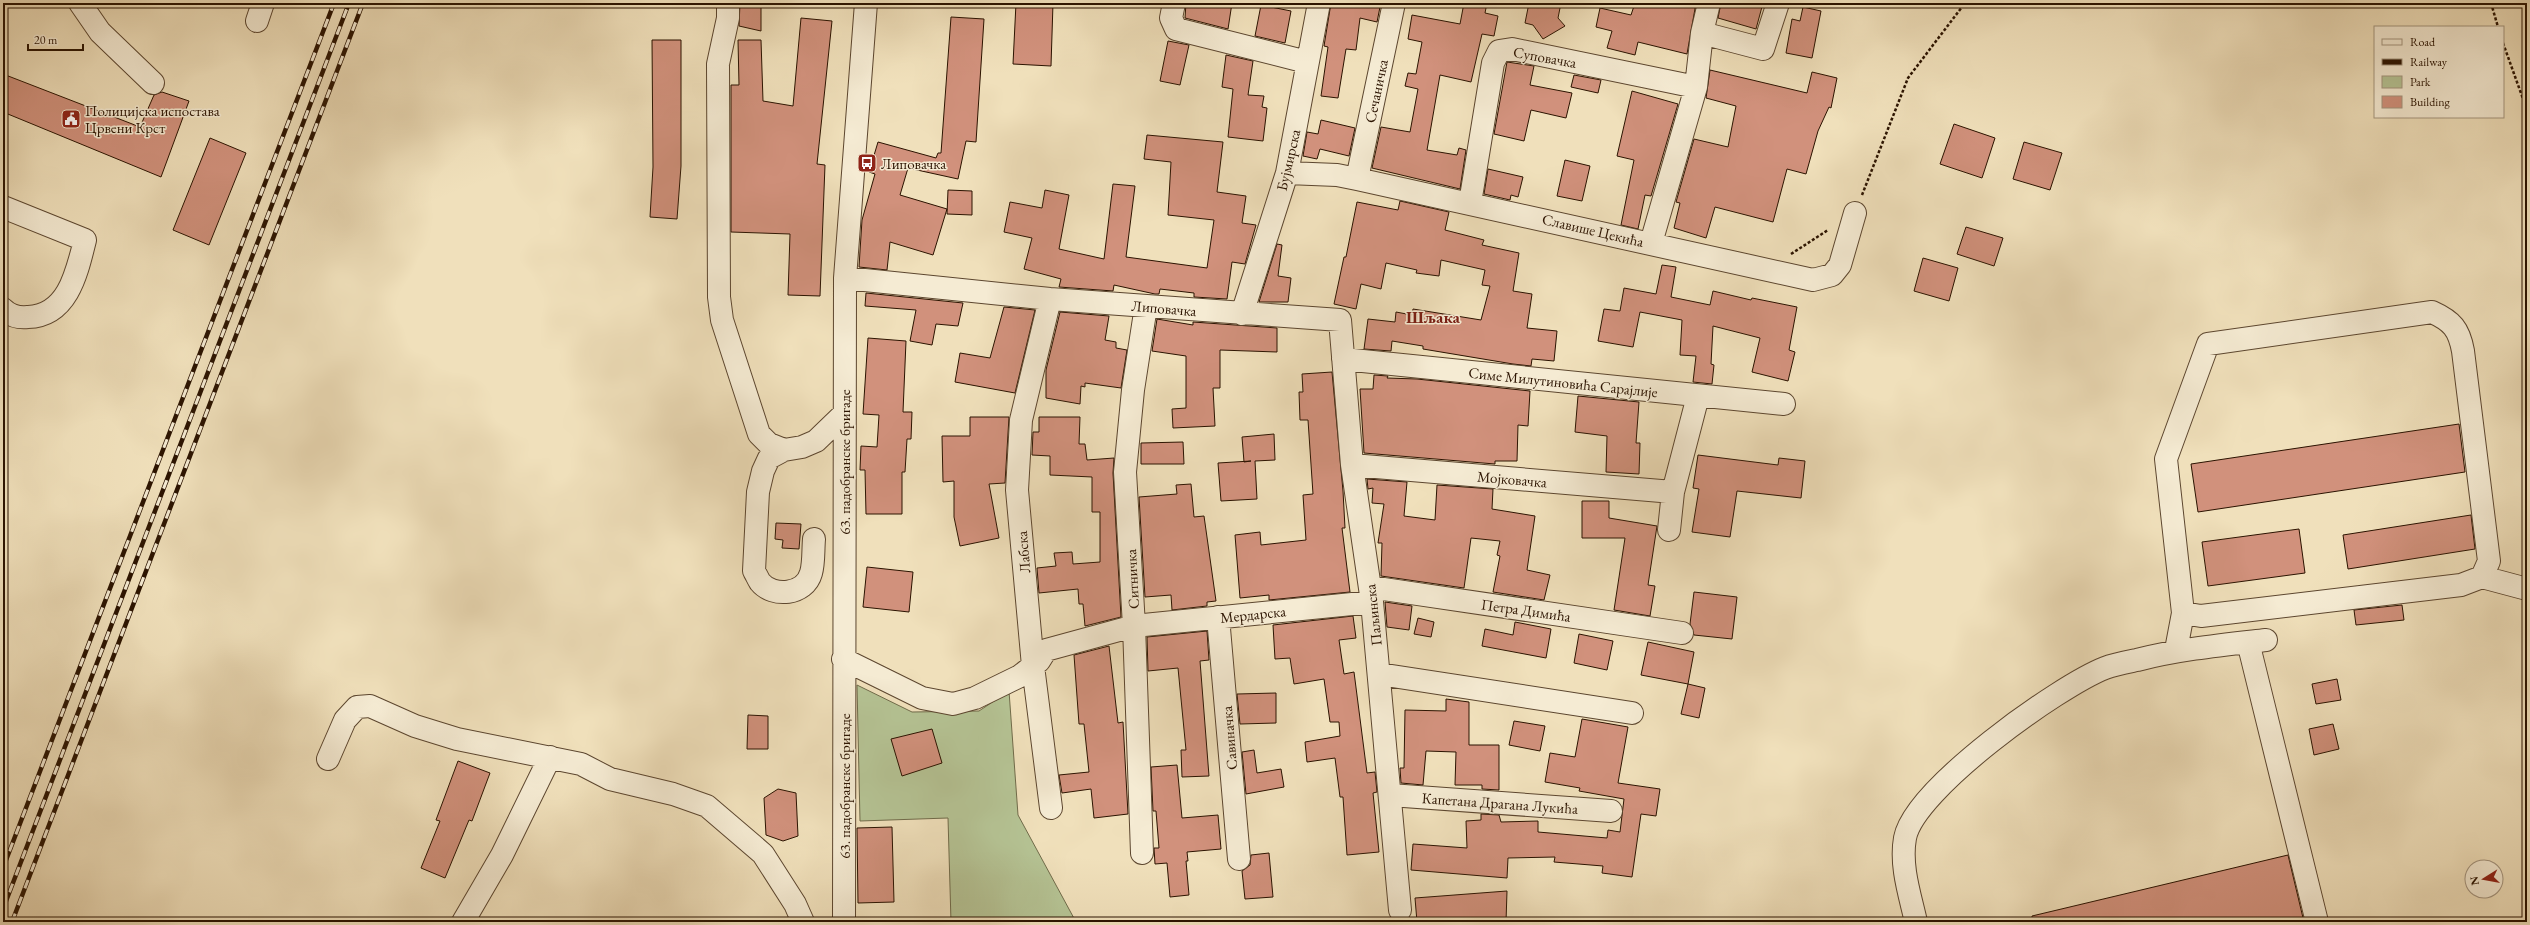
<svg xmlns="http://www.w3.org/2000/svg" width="2530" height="925" font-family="'EB Garamond',serif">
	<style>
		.green { fill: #b5c394; stroke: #706b4a }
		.building { fill: #d1917c; stroke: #2b1300 }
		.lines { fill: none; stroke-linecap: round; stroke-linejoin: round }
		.minor-casing { stroke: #5c462f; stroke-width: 24 }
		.path { stroke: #2b1300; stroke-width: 2.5; stroke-dasharray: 3 2; stroke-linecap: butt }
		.minor { stroke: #f5ebd3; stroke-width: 22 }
		.rail-casing { stroke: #2b1300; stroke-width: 4.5 }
		.rail { stroke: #f5ebd3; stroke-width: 3; stroke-dasharray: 9; stroke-linecap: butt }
		.labels { text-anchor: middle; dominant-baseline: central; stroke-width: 3; stroke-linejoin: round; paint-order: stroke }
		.street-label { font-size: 15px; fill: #2b1300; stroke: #f5ebd3 }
		.poi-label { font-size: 15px; fill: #2b1300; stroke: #f5ebd3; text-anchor: start }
		.quarter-label { font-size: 17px; font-weight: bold; fill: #7a1f14; stroke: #f5ebd3 }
	</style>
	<rect width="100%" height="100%" fill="#f0e0bb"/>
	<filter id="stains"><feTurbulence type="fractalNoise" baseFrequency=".005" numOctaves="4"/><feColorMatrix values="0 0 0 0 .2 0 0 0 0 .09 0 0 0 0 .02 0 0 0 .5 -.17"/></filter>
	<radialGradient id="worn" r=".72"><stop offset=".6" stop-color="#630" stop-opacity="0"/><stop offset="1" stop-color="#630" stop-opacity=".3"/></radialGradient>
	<path class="green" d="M857,685l55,27 67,-1 30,-20 9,124 58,107h-125l-3,-104 -88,3z"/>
	<path class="building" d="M740,3h21v28l-22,-5z
		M1016,3h37l-2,63 -38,-2z
		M1186,3h46l-4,26 -43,-11z
		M1331,3h34l15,4 -3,15 -17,-4 -4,32 -10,-1 -8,49 -17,-2 7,-49 -4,-1z
		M1464,3h23l-2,10 13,3 -4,20 -12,-2 -11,48 -31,-7 -13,75 30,5 2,-7 7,2 -6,39 -88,-21 9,-41 29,5 8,-43 -13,-3 3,-13 8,1 6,-32 -14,-3 4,-24 48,9z
		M1529,3h32l-3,15 7,8 -22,13 -10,-14 -8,-2z
		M1635,3h61l-9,51 -49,-12 -3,13 -28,-7 5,-17 -16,-4 4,-19 31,7z
		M1721,3h42l-7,26 -38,-11z
		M1261,5l30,6 -6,32 -30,-7z
		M1803,7l18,4 -9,47 -26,-5 6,-34 8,2z
		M951,17l33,2 -8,123 -10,-1 -8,38 -50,-11 -8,27 47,14 -14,46 -43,-13 -3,28 -28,-3 3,-47 13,-46 -6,-2 9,-30 58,16 2,-5h3z
		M801,18l31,3 -15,143 8,1 -5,131 -32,-1 2,-61 -59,-2v-147h8l-1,-45h23l2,61 30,5z
		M652,40h29v126l-4,53 -27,-2 3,-50z
		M1168,41l21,4 -9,40 -20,-4z
		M1226,55l27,6 -5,34 16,1 -2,11 5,1 -4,33 -35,-4 5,-48 -11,-2z
		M1507,62l27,4 -4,19 42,8 -6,25 -35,-8 -7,31 -30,-7z
		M1710,70l97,23 5,-21 25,6 -6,30 -2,-1 -11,24 -12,43 -19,-5 -14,53 -58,-15 -9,31 -32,-10 6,-25 -4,-1 18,-63 34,8 8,-41 -30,-8z
		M3,74l137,53 14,-32 8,-3 27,9 -28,76 -158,-65z
		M1574,75l27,5 -3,13 -27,-6z
		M1632,91l46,13 -27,92 -6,-1 -7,34 -17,-4 13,-65 -17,-4z
		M1321,120l34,8 -6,28 -29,-7 -3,10 -14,-3 4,-24 11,2z
		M1954,124l41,14 -13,40 -42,-14z
		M1147,135l76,7 -6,50 29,4 -4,27 14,2 -11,39 -13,-2 -5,37 -33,-2v-4l-34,-4 -1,5h-4l-41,-9 -1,6 -54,-4 2,-8 -37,-10 8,-31 -28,-6 6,-30 32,6 3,-18 24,5 -10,54 45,10 9,-75 22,2 -9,71 81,11 7,-48 -46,-5 3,-53 -27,-3z
		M210,138l36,15 -37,92 -36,-15z
		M2024,142l38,11 -12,37 -37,-11z
		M1565,160l25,6 -8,35 -25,-5z
		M1488,169l35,8 -5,20 -7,-2 -1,5 -26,-6z
		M948,190l24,1v24l-25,-1z
		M1400,201l49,11 -4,18 39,10 -2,5 37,8 -6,38 19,3 -5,34 30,3 -3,30 -22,-2 -1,7 -18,-2 -90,-15v-3l-31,-5 -1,10 -27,-2 4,-30 27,3 1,-10 16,3 1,-6 68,11 9,-34 -8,-1 3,-15 -44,-10 -2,16 -23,-3 1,-3 -31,-7 -5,26 -20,-5 -5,25 -22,-5 10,-47h2l11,-55 41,8z
		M1966,227l37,11 -9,28 -37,-12z
		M1277,244l5,1 -4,31 13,2 -3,24h-29z
		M1923,258l35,10 -9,33 -35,-10z
		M1662,265l14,2 -5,30 39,8 3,-14 38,9 1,-2 45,9 -8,43 6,2 -7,29 -36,-9 8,-34 -47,-12 -2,38 3,1 -2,19 -19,-2 3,-26 -16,-1 2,-35 -42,-8 -7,35 -35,-6 6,-32 16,2 4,-23 32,6z
		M866,293l97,10 -5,23 -22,-2 -4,21 -22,-4 6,-31 -51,-4z
		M1004,307l31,3 -20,83 -60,-11 5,-29 30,5z
		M1060,312l49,4 -4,24 11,2v6l11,2 -6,38 -36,-5v4l-4,-1 -1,18 -34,-6v-28z
		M1157,319l36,6v-3l84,6v24l-57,-2v38h-7l2,38 -42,2 -1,-19 14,-1v-52l-34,-5z
		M868,338l38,3 -3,71h9l-1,27h-4l-2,33h-3v42h-36l-1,-44h-5l1,-24 16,1 2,-32 -16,-1z
		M1332,372l11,119 2,37h-3l8,64 -81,8v-5l-29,3 -5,-63 25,-3 1,13 45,-5 -3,-45 10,-1 -5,-74h-8l-1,-28h4l-1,-18z
		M1374,375l14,1 -1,2 30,1 113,12 -2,35 -10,-1 -1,36h-22v3l-131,-11 -4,-64h13z
		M1578,396l61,6 -3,41h4l-1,31 -33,-2 1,-36 -32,-4z
		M970,417h39l-4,66 -16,1 10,54 -39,8 -6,-29v-36l-11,1 -1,-46h28z
		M1039,417h41l-1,27h6l2,16 27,-2 -1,15 8,144 -36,9 -2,-22h-4l-1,-15 -39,4 -2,-25 19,-2 -2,-13 18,-1 1,12 27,-2v-50h-8v-35l-42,-2v-19l-18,-1 1,-23h6z
		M2459,424l6,48 -267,40 -7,-48z
		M1274,434l1,26 -20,1 2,38 -36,2 -3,-38 33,-2 -7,1 -2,-25z
		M1183,442l1,22h-43v-21z
		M1698,455l80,10 1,-7 26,3 -4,37 -64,-7 -7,46 -38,-5 7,-43 -6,-1z
		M1367,479l40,3 -3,34 31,4 2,-35 56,4 -1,20 43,7 -8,54 23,5 -6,25 -51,-8 7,-36 -3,-1 3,-14 -29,-3 -7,50 -83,-12 1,-33h-4l6,-39 -12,-1 1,-15 -5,1z
		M1191,484l3,33 10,-1 12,85 -9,1v4l-35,4 -1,-15 -26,2 -6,-100 38,-3 -1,-9z
		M1582,501h27v17l48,8 -9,59 7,1 -5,30 -36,-6 11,-72h-43z
		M2471,515l4,34 -127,20 -5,-34z
		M776,523l25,1 -2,25 -17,-1 1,-8 -8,-1z
		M2299,529l6,44 -97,13 -6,-44z
		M867,567l46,5 -4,40 -46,-5z
		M1694,592l43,5 -5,42 -38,-4 -4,-11z
		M1385,602l27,4 -3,24 -22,-3z
		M2402,605l2,15 -48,5 -2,-15z
		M1353,616l3,22 -17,2 5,34 10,-2 13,101 8,-1 2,20 -4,1 6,59 -32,3 -4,-58h-3l-5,-39 -28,4 -2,-20 35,-6 -1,-14h-9l-6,-43 -30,5 -4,-26 -15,1 -2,-34z
		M1418,618l16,4 -3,15 -17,-3z
		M1515,622l36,7 -5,29 -64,-12 3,-17 28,6z
		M1207,631l2,29 -9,1 9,115 -27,1 -1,-27h5l-8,-82 -30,3 -1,-34z
		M1579,634l34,7 -6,29 -33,-7z
		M1648,642l46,10 -6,32 -47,-9z
		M1109,646l9,77 5,-1 5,92 -34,4 -3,-29 -29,4 -3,-18 30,-3 -5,-48h-5l-5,-69z
		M2337,679l4,21 -25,4 -4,-20z
		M1688,684l17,4 -6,30 -18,-4z
		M1276,693v30l-36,1 -3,-30z
		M1446,699l23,3v43h30v45l-17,-1v-4h-27l1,-33 -30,-1 -3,34 -22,-2 -1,-15h4l1,-58 41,1z
		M748,715l20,1v33h-21z
		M1582,719l46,8 -10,56 42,6 -4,27 -15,-2 -9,63 -30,-4 1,-7 -49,-4 1,-5 -47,1 -1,20 -96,-8 2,-26 54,4 -1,-27 15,-1v-6l18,1 2,7 37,-1v11l69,6 1,-8 12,2 4,-33 -45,-8 1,-3 -35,-6 5,-29 25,4z
		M1514,721l31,5 -5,25 -31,-6z
		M2333,724l6,25 -25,6 -5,-26z
		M932,729l10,34 -40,13 -11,-37z
		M1254,750l3,23 24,-4 3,18 -38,7 -4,-42z
		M458,761l32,12 -18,48 -3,-1 -24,58 -24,-10 19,-47 -4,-1z
		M1177,765l5,53 36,-3 3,34 -34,3 1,9h-2l3,34 -19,2 -3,-34 -12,1 -1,-16h5l-3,-37h-3l-2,-44z
		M778,789l18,4 2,43 -15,5 -17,-6 -2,-37z
		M892,827l2,75 -36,1 -1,-75z
		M1269,853l4,44 -28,2 -3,-28 8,-6 1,-10z
		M2288,855l16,67h-272v-6z
		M1507,891l-1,31h-89l-2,-24z"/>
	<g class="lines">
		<g class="minor-casing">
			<path id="minor" d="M80,3l20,29 53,51
				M728,3v15l-10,46 1,233 3,23 37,114 10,10 15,6
				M1174,3l-3,15 5,11 131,33
				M257,21l6,-18
				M1702,33l61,16 15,-46
				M1287,173l50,2 20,4 456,101 19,-5 8,-10 15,-52
				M1357,179l37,-176
				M1470,203l23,-140 6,-12 13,-2 184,38
				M3,207l82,33c-8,32 -17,76 -57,77 -10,1 -18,-1 -25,-8
				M1651,243l45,-156 6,-54 7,-30
				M845,278l205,21 290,21 12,145 20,137 28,308
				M1050,299l-29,121 -4,70 16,176 18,142
				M1242,314l45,-141 32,-170
				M1343,359l441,45
				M1352,465l321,27
				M1669,530l4,-38 25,-96
				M814,539c-1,11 0,24 -3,34 -6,22 -38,25 -51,9 -2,-3 -4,-8 -6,-11l4,-79 5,-21 6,-13 15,-8 18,-3 14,-6 28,-27
				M2482,577l45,12
				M1370,587l312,46
				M1218,617l21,242
				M2248,642l69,280
				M2176,650l7,-37 -17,-154 42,-115 224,-32c20,9 27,17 31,39l26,210 -7,16 -21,8 -260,31 -18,-3
				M843,659l79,39 31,6 22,-6 45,-22 19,-15 7,-11 88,-24 238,-24
				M1379,674l253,39
				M328,759l17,-39 12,-13 13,-1 45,20 42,13 124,25 29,15 63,15 34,12 56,48 32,50 8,18
				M1390,795l221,16
				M1142,853l-8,-227 -9,-154 8,-82 13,-84
				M463,922l39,-67 48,-98
				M844,922l1,-644 21,-275
				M1916,922c-6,-27 -16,-56 -11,-84 9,-49 154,-152 200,-170 10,-4 22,-6 32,-8 43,-11 85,-15 129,-20"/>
		</g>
		<path class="path" d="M2491,3l7,24
			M2503,43l24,67
			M1862,195l46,-117 57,-75
			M1791,254l37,-24"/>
		<use href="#minor" class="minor"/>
		<g class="rail-casing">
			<path id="rail" d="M3,868l331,-865
				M3,909l346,-906
				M12,922l351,-919"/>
		</g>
		<use href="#rail" class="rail"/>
	</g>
	<defs>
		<g id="civic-square" transform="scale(1)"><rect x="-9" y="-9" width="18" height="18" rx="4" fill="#8f2418" stroke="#f5ebd3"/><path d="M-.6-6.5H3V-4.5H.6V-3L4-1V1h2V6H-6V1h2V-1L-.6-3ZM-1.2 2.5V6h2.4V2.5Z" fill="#fff"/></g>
		<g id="bus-square" transform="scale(1)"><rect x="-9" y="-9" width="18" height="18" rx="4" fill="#8f2418" stroke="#f5ebd3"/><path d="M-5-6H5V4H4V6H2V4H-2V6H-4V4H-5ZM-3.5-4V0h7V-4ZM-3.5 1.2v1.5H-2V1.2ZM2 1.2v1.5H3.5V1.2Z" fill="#fff"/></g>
	</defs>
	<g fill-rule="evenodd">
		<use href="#civic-square" x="71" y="119"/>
		<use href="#bus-square" x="867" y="163"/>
	</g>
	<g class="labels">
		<g class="street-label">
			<text transform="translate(1545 57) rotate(10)">Суповачка</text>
			<text transform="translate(1376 91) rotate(-78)">Сечаничка</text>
			<text transform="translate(1288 160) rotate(-77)">Бујмирска</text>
			<text transform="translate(1593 230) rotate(13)">Славише Цекића</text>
			<text transform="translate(1164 308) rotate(5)">Липовачка</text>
			<text transform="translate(1563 382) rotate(6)">Симе Милутиновића Сарајлије</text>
			<text transform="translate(844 462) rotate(-90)">63. падобранске бригаде</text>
			<text transform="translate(1512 479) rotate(5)">Мојковачка</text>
			<text transform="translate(1023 552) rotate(-95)">Лабска</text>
			<text transform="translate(1132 579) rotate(-93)">Ситничка</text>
			<text transform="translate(1526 610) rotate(8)">Петра Димића</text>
			<text transform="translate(1253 614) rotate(-6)">Мердарска</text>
			<text transform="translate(1373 615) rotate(-96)">Паљинска</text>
			<text transform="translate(1229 738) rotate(-95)">Савиначка</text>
			<text transform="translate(844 786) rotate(-90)">63. падобранске бригаде</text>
			<text transform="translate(1500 803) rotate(4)">Капетана Драгана Лукића</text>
		</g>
		<g class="poi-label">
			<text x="85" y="110">Полицијска испостава<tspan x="85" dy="17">Црвени Крст</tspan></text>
			<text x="881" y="163">Липовачка</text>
		</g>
		<g class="quarter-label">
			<text x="1433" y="317">Шљака</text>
		</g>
	</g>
	<rect width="2530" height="925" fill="none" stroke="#f0e0bb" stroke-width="16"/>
	<rect x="4" y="4" width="2522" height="917" fill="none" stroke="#2b1300" stroke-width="2"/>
	<rect x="8" y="8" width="2514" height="909" fill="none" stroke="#2b1300"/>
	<rect x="2374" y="26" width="130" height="92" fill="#f5ebd3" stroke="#a4957f"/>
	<rect x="2382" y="39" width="20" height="6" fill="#f5ebd3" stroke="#a4957f"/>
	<text x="2410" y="46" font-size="12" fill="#2b1300">Road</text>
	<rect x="2382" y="59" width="20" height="6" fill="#2b1300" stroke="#a4957f"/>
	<text x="2410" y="66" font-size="12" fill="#2b1300">Railway</text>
	<rect x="2382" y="76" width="20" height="12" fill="#b5c394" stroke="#a4957f"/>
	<text x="2410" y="86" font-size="12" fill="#2b1300">Park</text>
	<rect x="2382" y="96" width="20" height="12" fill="#d1917c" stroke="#a4957f"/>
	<text x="2410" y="106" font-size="12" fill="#2b1300">Building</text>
	<g transform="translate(2484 879) rotate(259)"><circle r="19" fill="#f5ebd3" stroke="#a4957f"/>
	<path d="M0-3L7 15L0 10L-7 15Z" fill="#8f2418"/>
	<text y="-6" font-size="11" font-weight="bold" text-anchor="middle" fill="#2b1300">N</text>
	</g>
	<path d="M28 44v6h55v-6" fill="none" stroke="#2b1300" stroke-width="2"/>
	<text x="34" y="44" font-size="12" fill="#2b1300" stroke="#f5ebd3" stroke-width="3" paint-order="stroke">20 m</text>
	<rect width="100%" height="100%" filter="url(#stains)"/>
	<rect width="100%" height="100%" fill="url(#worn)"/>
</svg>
